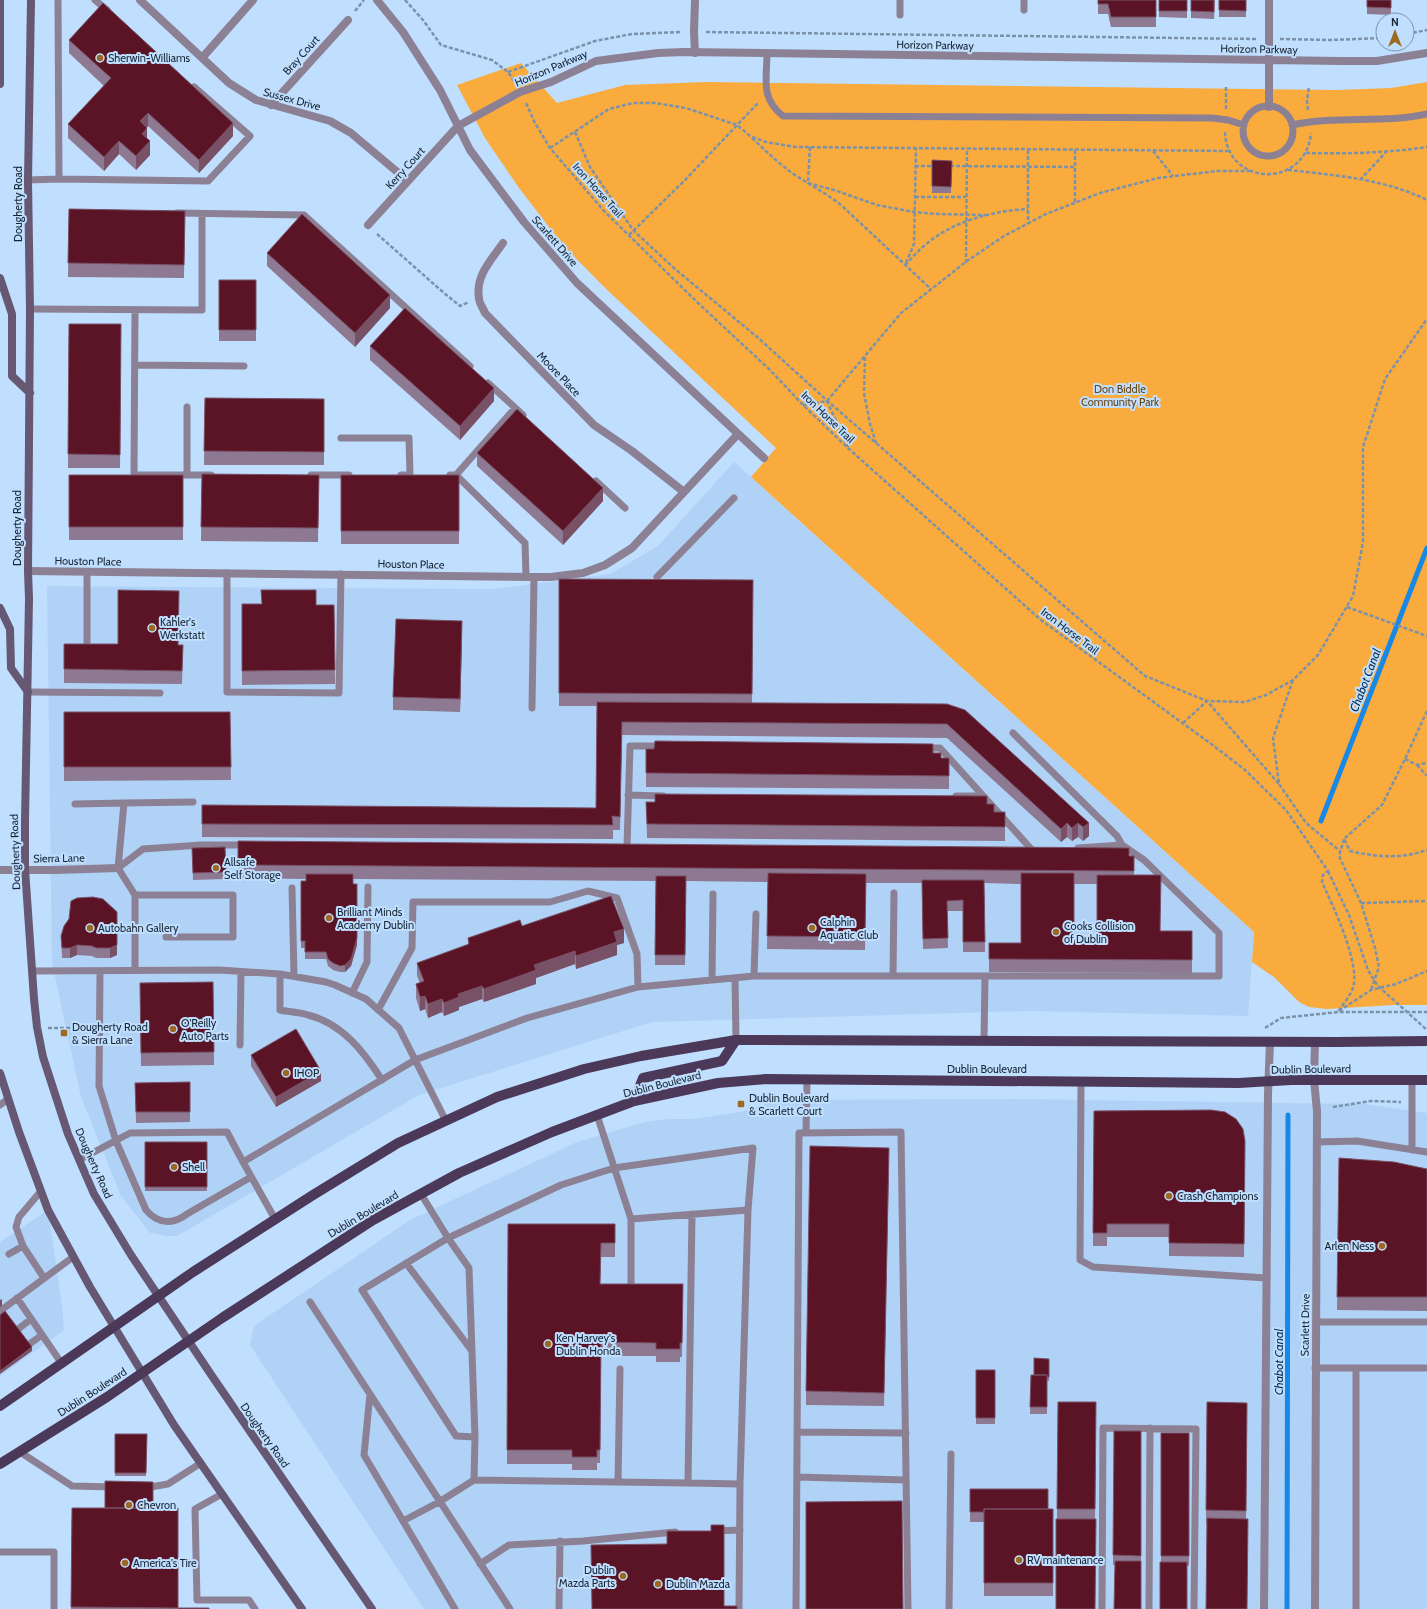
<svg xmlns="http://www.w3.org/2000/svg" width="1427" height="1609" font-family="Cabin,sans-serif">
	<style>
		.built { fill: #b1d2f7 }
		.green { fill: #faab3d }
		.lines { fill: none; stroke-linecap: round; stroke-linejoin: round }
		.stream { stroke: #1888e6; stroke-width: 5 }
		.path { stroke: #7b92ab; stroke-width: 2.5; stroke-dasharray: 4 2; stroke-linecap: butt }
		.service { stroke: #8c8194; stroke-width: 7 }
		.minor { stroke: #8c8194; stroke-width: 8 }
		.secondary { stroke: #665772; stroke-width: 8 }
		.primary { stroke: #4c3959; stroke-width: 10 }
		.path-bridge { stroke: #7b92ab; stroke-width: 2.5; stroke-dasharray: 4 2; stroke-linecap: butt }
		.wall { fill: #8e7992; fill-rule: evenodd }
		.shaded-wall { fill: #795167 }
		.building { fill: #5b1426; stroke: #795167 }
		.poi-dot { fill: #9d6920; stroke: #c0defe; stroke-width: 1.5 }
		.labels { text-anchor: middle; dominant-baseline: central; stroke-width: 4; stroke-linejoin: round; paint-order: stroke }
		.street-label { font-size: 11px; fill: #182635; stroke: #c0defe }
		.poi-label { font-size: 11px; fill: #182635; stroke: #c0defe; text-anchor: start }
		.park-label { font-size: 11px; fill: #674411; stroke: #c0defe }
		.water-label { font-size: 12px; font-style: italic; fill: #022b50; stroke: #c0defe }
	</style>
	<rect width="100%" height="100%" fill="#c0defe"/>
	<path class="built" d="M734,462l520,470 -6,84 -218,-5 -378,11 -233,73 -242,141h-10l-17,-3 -29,-37 -40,-99 -29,-134 -5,-377 447,3 116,-15 48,-28z
		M1012,1099l352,5 63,9v496h-1003l-174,-264 4,-19 156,-106 167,-78 68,-20 22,-3h26l48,-7 38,-12z
		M48,1210l14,95 2,25 -64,46v-134z"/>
	<path class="green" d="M521,63l36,40 68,-18 81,-3 630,8 55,-2 36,-6v923h-34l-66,4 -18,-2 -10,-5 -25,-25 -22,-15 2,-30 -503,-455 25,-29 -173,-162 -41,-42 -43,-56 -34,-50 -28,-53z"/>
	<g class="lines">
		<path class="stream" d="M1321,821l106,-273
			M1287,1609l1,-494"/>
		<path class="path" d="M405,0l18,20 18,25 51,15 16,12 6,9
			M355,11l9,-11
			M706,32l551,7
			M1407,34l20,-4
			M1280,39l50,1 53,-2
			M508,72l87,-31 37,-7 50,-2
			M526,103l9,20 15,25 54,63 93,91 73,68 33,35 46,44 192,171 173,126 31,24 41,40 42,61 -5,4 -1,7c10,22 39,82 31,106 -3,8 -10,16 -15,24
			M1226,109v-24
			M1308,110l-1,-8 2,-16
			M575,132l15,35 43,63 42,39 81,67 75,68 314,272 62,25 38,1 21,-7 27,-15 25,-25 35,-59 10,-54v-95l22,-68 42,-60
			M1225,132c2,55 81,57 86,1
			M752,138c14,13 27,26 43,37 15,10 31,18 46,30l90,84
			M810,147l-2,36 26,7 43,15 37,7 24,2 49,1
			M550,148l59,-39 24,-6h22l31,5 51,17 13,11 16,6 30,5 434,4
			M1028,150v74
			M1075,150v17
			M1153,151l20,25
			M1306,153c40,1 81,0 121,-6
			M915,166h20
			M950,166l125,1v36
			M1288,170c46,5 97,9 139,30
			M1360,180l27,-29
			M915,197h51
			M377,234l67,59 16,13 9,-4
			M629,235l57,-56 72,-76
			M906,263l8,-19 2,-95
			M966,263l1,-114
			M905,265c7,-7 13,-14 20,-20 28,-24 67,-34 103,-36
			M865,357l-1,36 6,31 6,19
			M827,401l74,-88 66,-52 37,-25 42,-22 54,-21 58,-15 59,-7h33
			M803,405l24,-4 21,46
			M1347,607l80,29
			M1293,680l-20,58 6,46 27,39 34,28
			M1427,711l-22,48 -23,46 -38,34 6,12c25,6 52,8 77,-1
			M1183,723l24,-22 72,83
			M1405,759l12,6 10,-2
			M1417,765l10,11
			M1344,839l-5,17 22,47 14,45 4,19 -8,23
			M1361,903l66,-2
			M1339,1011l32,-21 25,-6 31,-13
			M48,1028h41
			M1265,1028l16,-10 57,-6h89
			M1333,1107l38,-6 30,1"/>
		<path class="service" d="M58,0l1,179
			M95,0l12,10
			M1024,0v10
			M900,15v-15
			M767,53c0,26 -7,45 16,63l429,2 16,2 16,5
			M1243 131a25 25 0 1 1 50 0a25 25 0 1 1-50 0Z
			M1292,125c44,-10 91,-1 135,-11
			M28,180l31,-1 149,2 42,-45 -56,-49
			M177,213l127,2 166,151
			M30,309l172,1v-96
			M135,310l-1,165h77
			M135,365l109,1
			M488,383l35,32
			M341,438h68l1,37h-9
			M187,475v-68
			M311,475h38
			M450,475h6l69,68 1,33
			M456,475l59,-67
			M596,481l29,27
			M87,572v71
			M227,573v119l112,1 2,-119
			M657,577l77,-79
			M28,692l132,1
			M532,708l2,-131
			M1013,733l104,103 5,9
			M924,748h16l93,103
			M628,795l35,1
			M956,796h27
			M75,804l49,-1
			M627,847l3,-101h34
			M118,868l25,-19 58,-4h47
			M292,888l2,88
			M135,895h98v42h-67
			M135,970v-75l-17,-27 6,-65 69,-1
			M33,971l187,-1 60,4 46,8 9,3 31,14 33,29 47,93
			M100,971l-1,115 17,55 30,69c12,14 27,15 41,4l64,-37
			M280,974v36c9,2 19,2 28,5 34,8 56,37 74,65
			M754,976l2,-62
			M893,976l1,-83
			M735,978l1,62
			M712,980l1,-86
			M352,993l15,-31 1,-75
			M378,1010l34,-62 1,-46h137l38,-11 29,7 20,56 1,33
			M984,1041l1,-65
			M240,1045l1,-73
			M1412,1080v70
			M1081,1082l-1,178 13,7 174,11
			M0,1105l8,-6
			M806,1133l1,-53
			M1317,1142l40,-1 70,11
			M79,1160l51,-27 97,-1 16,30 172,-102 112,-42 111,-31 116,-11h465v-43l-75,-73 -22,-15 -44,3
			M243,1162l32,57
			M41,1191l-22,26 -3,10 7,19 21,32
			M421,1194l27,44 -86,52 94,146 19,1 -6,-169 -21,-30 113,-53 53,-17 139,-20 -5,62 -117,9 -34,-104
			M631,1219v67
			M9,1254l14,-8
			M406,1263l66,88
			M17,1298l45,66
			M310,1302l200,307
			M0,1311l73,-54
			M1316,1322h111
			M17,1330l14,-11
			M28,1345l14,-10
			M1315,1368h112
			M370,1394l-6,61 91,154
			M797,1432l109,1
			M20,1452l52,34 42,1
			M797,1477l109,3
			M474,1480l1,-43
			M618,1482l2,-113
			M688,1483l52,1 8,-274
			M145,1488l23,-4 33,-21
			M222,1494l-27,15 2,91h52l6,9
			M403,1521l36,-19 35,-22 214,3 4,-269
			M716,1531l24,-1
			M0,1552h54v57
			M480,1564l29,-19 74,-4 92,-9
			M559,1609l1,-68
			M739,1609l1,-125
			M796,1609l3,-476 102,-1 7,477
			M949,1609l2,-155
			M1102,1609l1,-181 93,1 -2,180
			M1149,1609l1,-181
			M1356,1609v-241"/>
		<path class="minor" d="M140,0l89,83 27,17 74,21 21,12 57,48
			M377,0l26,32 37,58 30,60 54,72 53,61 187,175
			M695,0l-1,32 1,21
			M202,58l51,-58
			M271,105l77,-85
			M1269,107v-107
			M368,225l90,-99 62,-34 31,-10 45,-21 62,-8 26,-1 657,9h36l50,-8
			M503,243c-11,16 -28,33 -24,55 0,5 4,10 6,15l109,112 38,26 52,41
			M28,571l506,6h17l32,-4 22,-8 27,-17 106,-114
			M0,870h56l62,-2
			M1315,1042l-1,38 3,31 -2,498
			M1264,1609l4,-515 2,-52"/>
		<path class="secondary" d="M31,0l-3,180 2,129 -2,262 1,28 -4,222v48l9,130 3,28 6,30 25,77 26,60 37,61 81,121 160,233
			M0,84v-84
			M0,278l12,36v62l18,17
			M0,608l10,21 1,39 17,24
			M0,1073l19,59 29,78 42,77 84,138 128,184"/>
		<path class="primary" d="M634,1101l9,-23 79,-17 14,-21
			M0,1406l193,-134 120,-77 85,-52 99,-46 87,-28 57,-13 95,-16 601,2 90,-1
			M0,1464l107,-67 115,-79 151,-98 86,-47 93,-41 82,-31 84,-18 48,-4 473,4 52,-3h136"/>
		<path class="path-bridge" d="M1328,871l21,44 19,55 9,15 50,45"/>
	</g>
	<path class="wall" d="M1098,0h58v27h-45l-3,-13h-10z
		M1159,0h28v18l-28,-1z
		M1215,0l-1,19 -23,-1v-7z
		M1219,0h27v17h-27z
		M1367,0h24v15l-24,-1z
		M69,40l164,96 -34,37 -51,-47 -1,2v11l3,16 -14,15 -17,-16 -15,17 -36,-33v-14l36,-38 -35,-33z
		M932,160l20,1 -1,32h-19z
		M69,209l116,2 -1,67 -116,-1z
		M267,253l123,55 -35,39 -88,-81z
		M219,280h37v61h-37z
		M69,324h52l-1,144h-52z
		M370,346l124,55 -34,39 -90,-80z
		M205,398l119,1v66h-120z
		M477,453l126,48 -40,44 -86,-79z
		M202,474l117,1 -1,67 -117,-1z
		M69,475h114v65h-114z
		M341,475h118v69h-118z
		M559,579l194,1 -1,123 195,1 142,119v13l-6,5 -5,-4 -6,4 -5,-4 -6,5 -114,-104 -325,-3 -2,95h-7v9l-411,-2v-32l394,3 1,-102h-38z
		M242,604h19l55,1h18l1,79 -93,1z
		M462,634l-2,78 -67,-2v-13z
		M64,644l119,1 -1,39 -118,-1z
		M64,712h166l1,68 -167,1z
		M646,749l287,4 8,5h8v31l-303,-2z
		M646,802l341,2 7,8h11v29l-358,-3z
		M238,841l896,15v19l27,56h31v42l-203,-1v-29h32v-59l-37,-1 1,69h-22v-41h-16l1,37 -25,1 -1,-66h-56l-1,67 -98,-1 1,-67 -82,-1 -1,84h-30l1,-84 -303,-2 4,66 -6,21 -6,6h-5l-7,-2 -5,-4 -2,-7h-21v-11h-4v-67h5v-2l-68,-1zM1074,884h23v58l-23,-1z
		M225,847l1,32 -33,1 -1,-32z
		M71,901l46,54 -7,3h-14l-4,-2 -15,-1 -7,3h-8l-1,-22 8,-17z
		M522,926l102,17 -7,2v10l-41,14 -1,-5 -39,14v6l-52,18 -2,-3 -23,8v3l-15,6 -2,-4 -14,6 -3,-9 -5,2 -4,-13v-14l4,-1 -3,-7v-13l51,-18v-7z
		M213,982l1,83 -73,1 -1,-83z
		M251,1055l70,26 -45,26 -25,-41z
		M190,1082v40l-54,1 -1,-40z
		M1094,1111l151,30 -1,116 -75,-1v-19h-62v9h-14z
		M145,1142h62v49h-62z
		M1339,1158l88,11v142l-90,-1z
		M889,1161l-5,245 -78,-1v-14z
		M508,1224h107v33h-14l-1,27h83l-1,73h-2v5h-24v-6h-55l-1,107h-3v7h-25v-6h-65z
		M1049,1359v22h-2v33h-17l1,-39h3z
		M976,1370h19v54h-19z
		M1058,1402h38l-1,117h-38z
		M1247,1403l-1,116 -40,5v-14z
		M1141,1431v130l-28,4v-10z
		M1161,1433h28v133l-28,-4z
		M115,1434h32l-1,42h-31z
		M970,1489l78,20h5v87h-69v-74h-14z
		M72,1508h106v100l31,1h-138z"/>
	<path class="shaded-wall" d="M148,113v13l-8,9v-14z
		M233,123v13l-34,37v-13z
		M147,128v14l-5,-8z
		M119,141v13l-15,17v-14z
		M150,141v14l-14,15v-14z
		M390,295v13l-35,39v-14z
		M494,388v13l-34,39v-14z
		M603,488v13l-40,44v-14z
		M462,621v13l-2,78v-13z
		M1067,823v14l-6,5v-13z
		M1078,823v14l-6,4v-13z
		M1089,823v13l-6,5v-14z
		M357,884v61l-6,21 -6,6v-7z
		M624,929v14l-7,2v10l-41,14v-13l38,-24z
		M77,945v10l-7,3v-10z
		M117,945v10l-7,3v-10z
		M575,951v13l-39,14v6l-52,18v-13l50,-24z
		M482,986v13l-23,8v3l-15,6v-13l14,-9z
		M425,996v13l-5,2v-14z
		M442,999v13l-14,6v-14z
		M321,1071v10l-45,26v-10z
		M2,1299v7l-2,1v-7z
		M32,1347v4l-32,23v-3z"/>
	<path class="building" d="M1098,0h58v17h-45l-3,-13h-10z
		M1159,0h28v11h-28z
		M1191,0h23v12l-23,-1z
		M1219,0h27v11l-27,-1z
		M1367,0h24v8l-24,-1z
		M103,3l130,120 -34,37 -51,-47 -8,8 7,7 -5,6 8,7 -14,15 -17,-15 -15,16 -36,-33 43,-46 -42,-38z
		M932,160l20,1 -1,26 -19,-1z
		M69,209l116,2 -1,54 -116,-2z
		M302,214l88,81 -35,38 -88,-80z
		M219,280h37v50h-37z
		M405,308l89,80 -34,38 -90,-80z
		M69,324h52l-1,131 -52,-1z
		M205,398l119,1v53l-120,-1z
		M517,409l86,79 -40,43 -86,-78z
		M202,474l117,1 -1,53 -117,-1z
		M69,475h114v52h-114z
		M341,475h118v56h-118z
		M559,579l194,1 -1,114 -193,-1z
		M118,590l61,1 -1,54h5l-1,26 -118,-2v-25h54z
		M261,590h55v15h18l1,65 -93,1v-67h20z
		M396,619l66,2 -2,78 -67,-2z
		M597,702l350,2 18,6 124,113 -6,4 -5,-4 -6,5 -5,-5 -6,6 -114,-105 -325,-2 -2,95 -8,-1 1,9 -411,-1v-19l394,3z
		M64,712h166l1,55h-167z
		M655,741l278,3v9h8v5h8v18l-303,-3v-24h8z
		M655,794l332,2v8h7v8h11v15l-358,-3 -1,-22h9z
		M238,841l891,7v8h5v15l-896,-6z
		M225,847l1,25 -33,1 -1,-25z
		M768,873l98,1 -1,63 -98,-1z
		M1021,873h53v68l23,1v-67h64l-1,56h32v29l-203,-1v-16h32z
		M306,874h47v10h4v54l-6,21 -6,6 -5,1 -7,-3 -5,-4 -2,-7h-21v-11h-4v-60h5z
		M656,876h30l-1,79h-30z
		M922,880h62l1,62h-22v-42l-16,1 1,37 -25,1z
		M611,896l13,33 -10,3 3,10 -41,14 -1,-5 -41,14 2,5 -52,19 -2,-3 -24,8 1,3 -15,6 -2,-4 -14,5 -3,-8 -5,1 -4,-13 8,-3 -7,-18 52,-19 -1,-6 52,-18 2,6z
		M93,897l10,2 14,13v33l-7,3h-14l-4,-2 -15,-1 -7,3h-8l-1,-12 3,-10 5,-7 2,-18 6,-3z
		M213,982l1,70 -73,1 -1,-70z
		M296,1029l25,42 -45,26 -25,-42z
		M190,1082v30h-54l-1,-29z
		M1211,1110l14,2 11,7 7,10 2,12 -1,103 -75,-1v-19h-62v9h-14l1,-122z
		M145,1142h62v45h-62z
		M810,1146l79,2 -5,245 -78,-2z
		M1339,1158l55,4 33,7v128h-90z
		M508,1224h107v19h-14l-1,41h83l-1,59h-2v6h-24v-6l-55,-1 -1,108h-3v7h-25v-7h-65z
		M5,1311l27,36 -32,24v-56z
		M1034,1358l15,1v18h-2v-2h-13z
		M976,1370h19v48h-19z
		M1031,1375h16v32h-17z
		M1058,1402h38l-1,107h-38z
		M1207,1402l40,1 -1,108 -40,-1z
		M1114,1431h27v125l-28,-1z
		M1161,1433h28v123h-28z
		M115,1434h32l-1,39h-31z
		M105,1481l48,1v26h-48z
		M970,1489h78v20h-64v3h-14z
		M902,1501l1,108h-97v-107z
		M72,1508h106v100l-107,-1z
		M984,1509h69v74h-69z
		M1207,1518l41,1 -1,90h-41z
		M1056,1519h40l-1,90h-39z
		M711,1525h13v81h13v3h-145l-1,-64 76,-1v-13h44z
		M1115,1561h26v48h-27z
		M1160,1562h27v47h-27z
		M178,1608h31v1h-31z"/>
	<g class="poi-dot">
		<circle cx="100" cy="58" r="4"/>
		<circle cx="152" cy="628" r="4"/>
		<circle cx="216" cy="868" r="4"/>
		<circle cx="329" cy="918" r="4"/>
		<circle cx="90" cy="928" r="4"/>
		<circle cx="812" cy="928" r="4"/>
		<circle cx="1056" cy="932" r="4"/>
		<circle cx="173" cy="1029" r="4"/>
		<rect x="60" y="1029" width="8" height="8" rx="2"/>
		<circle cx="286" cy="1073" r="4"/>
		<rect x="737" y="1100" width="8" height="8" rx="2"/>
		<circle cx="174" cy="1167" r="4"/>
		<circle cx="1169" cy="1196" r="4"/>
		<circle cx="1382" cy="1246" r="4"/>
		<circle cx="548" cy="1344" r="4"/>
		<circle cx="129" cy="1505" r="4"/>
		<circle cx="1019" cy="1560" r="4"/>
		<circle cx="125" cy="1563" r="4"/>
		<circle cx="623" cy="1576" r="4"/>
		<circle cx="658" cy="1584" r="4"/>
	</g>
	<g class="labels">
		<g class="street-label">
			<text transform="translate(935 45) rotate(1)">Horizon Parkway</text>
			<text transform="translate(1259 49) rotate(1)">Horizon Parkway</text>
			<text transform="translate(301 55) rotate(-48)">Bray Court</text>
			<text transform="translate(551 68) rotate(-23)">Horizon Parkway</text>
			<text transform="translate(292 99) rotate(15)">Sussex Drive</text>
			<text transform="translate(405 168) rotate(-48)">Kerry Court</text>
			<text transform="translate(598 190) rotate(48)">Iron Horse Trail</text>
			<text transform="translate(18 204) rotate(-90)">Dougherty Road</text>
			<text transform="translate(555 241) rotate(49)">Scarlett Drive</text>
			<text transform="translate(559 374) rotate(46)">Moore Place</text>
			<text transform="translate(828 417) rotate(44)">Iron Horse Trail</text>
			<text transform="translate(17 528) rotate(-90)">Dougherty Road</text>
			<text transform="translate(88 561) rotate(1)">Houston Place</text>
			<text transform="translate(411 564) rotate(1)">Houston Place</text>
			<text transform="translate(1070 631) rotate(37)">Iron Horse Trail</text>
			<text transform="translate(15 852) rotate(-92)">Dougherty Road</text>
			<text transform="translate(59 858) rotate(-1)">Sierra Lane</text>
			<text x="987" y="1069">Dublin Boulevard</text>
			<text transform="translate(1311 1069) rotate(-1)">Dublin Boulevard</text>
			<text transform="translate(662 1084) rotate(-14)">Dublin Boulevard</text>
			<text transform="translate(94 1163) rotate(66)">Dougherty Road</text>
			<text transform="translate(363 1214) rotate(-31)">Dublin Boulevard</text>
			<text transform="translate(1305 1325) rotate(-89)">Scarlett Drive</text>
			<text transform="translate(92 1392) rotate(-33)">Dublin Boulevard</text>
			<text transform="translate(265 1435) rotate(55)">Dougherty Road</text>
		</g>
		<g class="poi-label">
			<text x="108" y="58">Sherwin-Williams</text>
			<text x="160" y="622">Kahler's<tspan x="160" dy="13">Werkstatt</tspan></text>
			<text x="224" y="862">Allsafe<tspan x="224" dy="13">Self Storage</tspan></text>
			<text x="337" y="912">Brilliant Minds<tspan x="337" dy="13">Academy Dublin</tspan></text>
			<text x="820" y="922">Calphin<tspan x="820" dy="13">Aquatic Club</tspan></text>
			<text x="1064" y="926">Cooks Collision<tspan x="1064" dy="13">of Dublin</tspan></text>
			<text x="98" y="928">Autobahn Gallery</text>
			<text x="181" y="1023">O'Reilly<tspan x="181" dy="13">Auto Parts</tspan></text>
			<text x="72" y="1027">Dougherty Road<tspan x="72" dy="13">&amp; Sierra Lane</tspan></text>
			<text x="294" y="1073">IHOP</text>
			<text x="749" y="1098">Dublin Boulevard<tspan x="749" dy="13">&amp; Scarlett Court</tspan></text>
			<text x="182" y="1167">Shell</text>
			<text x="1177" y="1196">Crash Champions</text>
			<text x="1374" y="1246" text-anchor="end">Arlen Ness</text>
			<text x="556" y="1338">Ken Harvey's<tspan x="556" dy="13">Dublin Honda</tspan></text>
			<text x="137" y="1505">Chevron</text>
			<text x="1027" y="1560">RV maintenance</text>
			<text x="133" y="1563">America's Tire</text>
			<text x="615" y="1570" text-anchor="end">Dublin<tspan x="615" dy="13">Mazda Parts</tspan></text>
			<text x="666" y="1584">Dublin Mazda</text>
		</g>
		<g class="park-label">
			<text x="1120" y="389">Don Biddle<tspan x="1120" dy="13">Community Park</tspan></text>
		</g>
		<g class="water-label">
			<text transform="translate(1365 680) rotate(-69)">Chabot Canal</text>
			<text transform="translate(1278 1362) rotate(-90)">Chabot Canal</text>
		</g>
	</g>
	<g transform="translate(1395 32)"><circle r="19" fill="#c0defe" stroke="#7d94ae"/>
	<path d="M0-3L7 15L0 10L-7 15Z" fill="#9d6920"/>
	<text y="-6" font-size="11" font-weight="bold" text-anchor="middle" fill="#182635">N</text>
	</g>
</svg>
